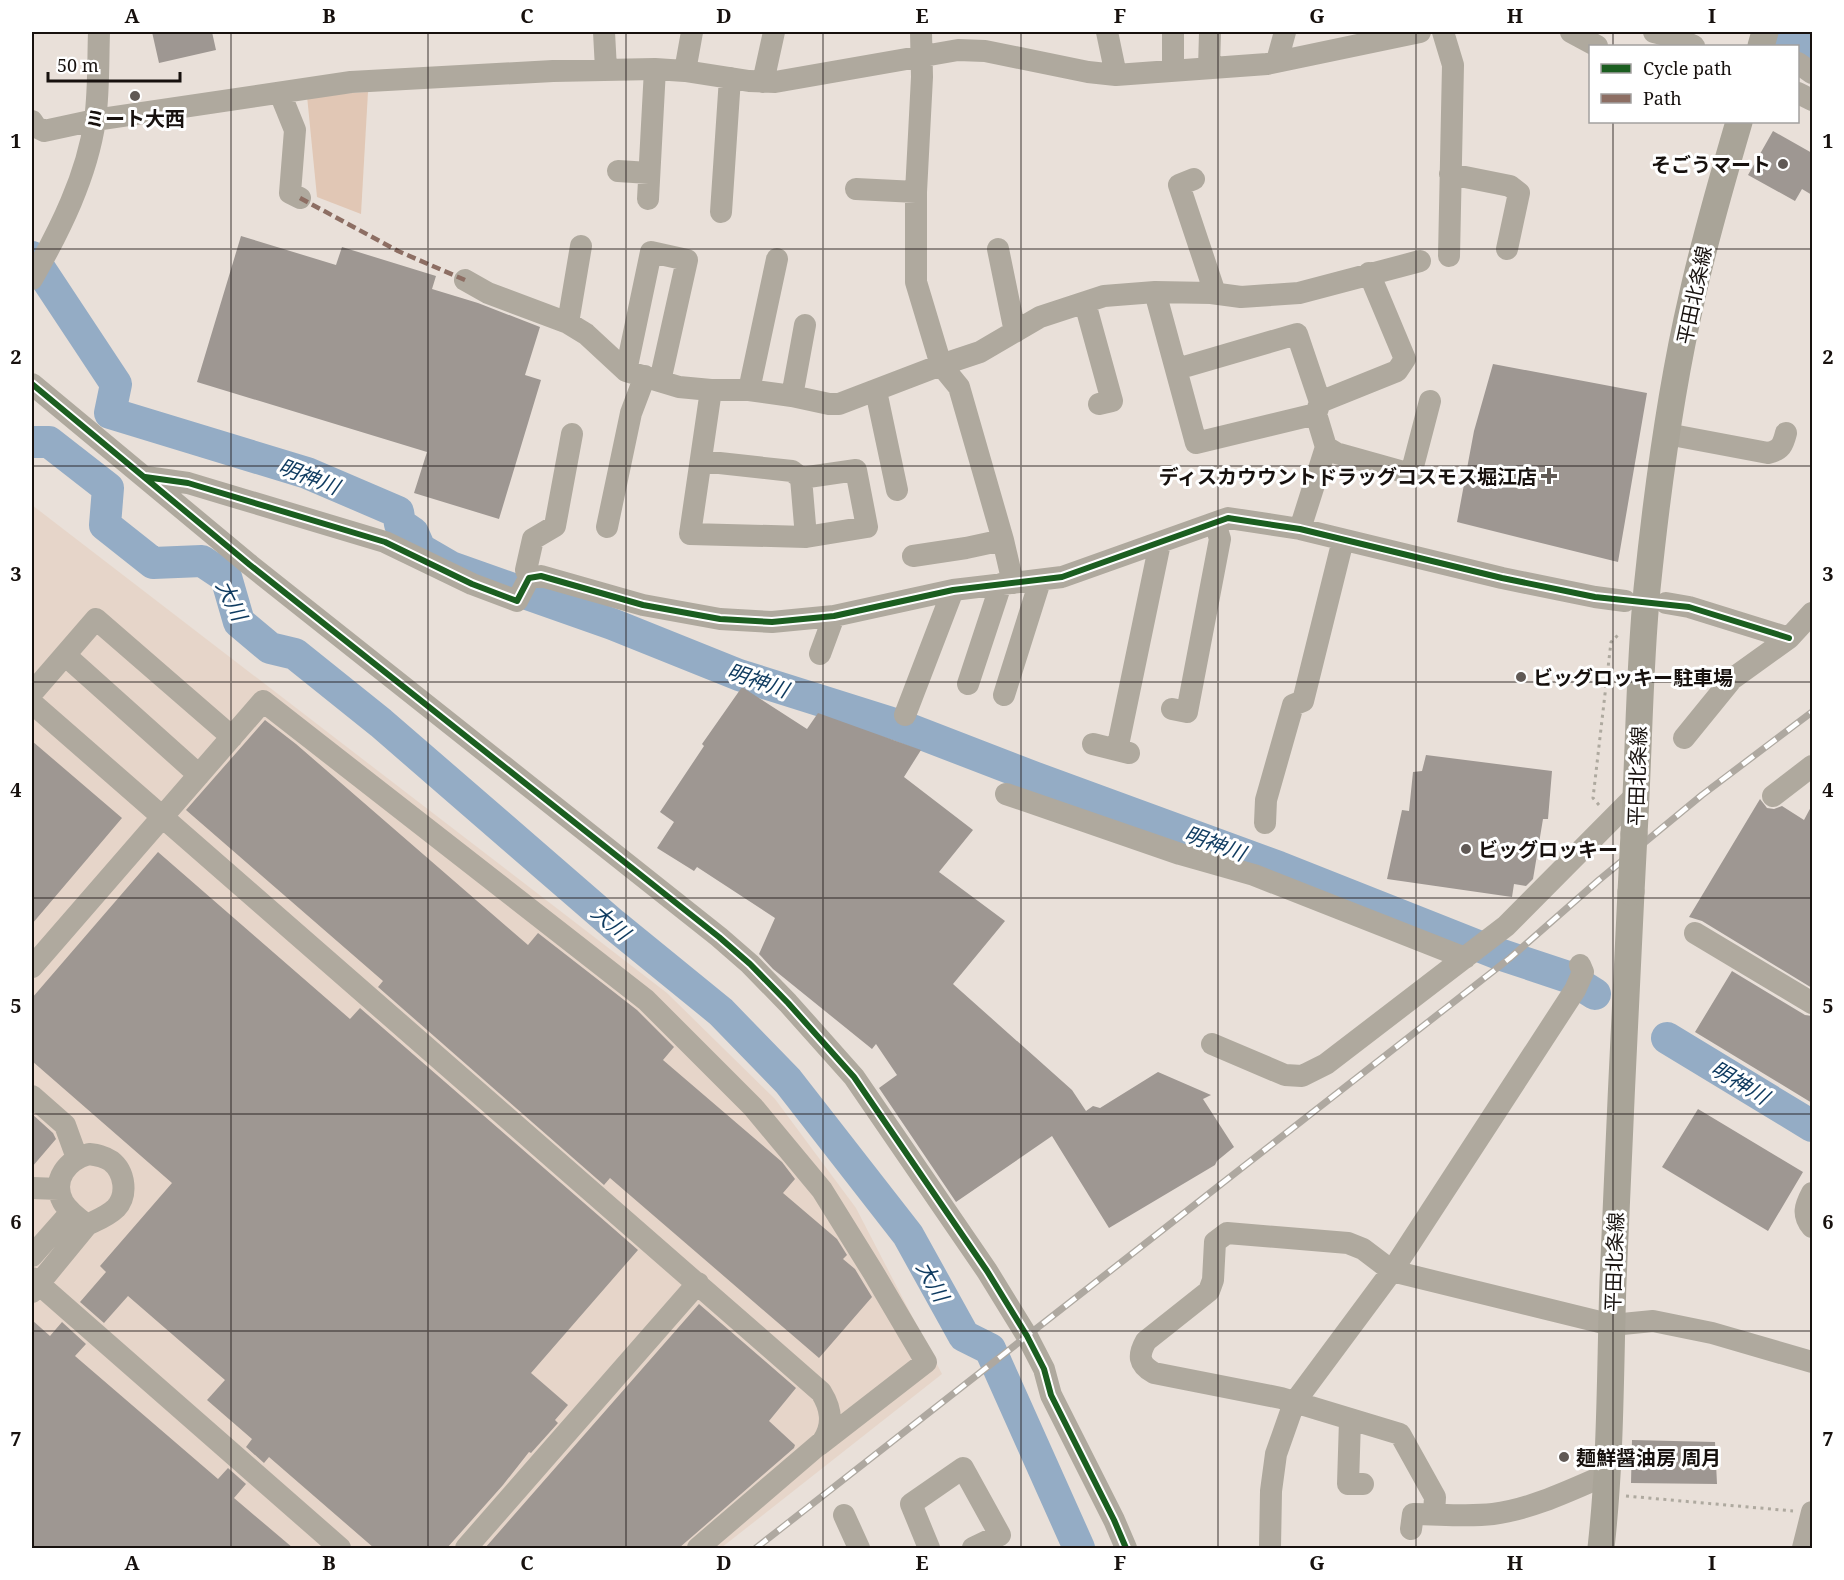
<svg xmlns="http://www.w3.org/2000/svg" width="1844" height="1580" font-family="'Noto Serif','Noto Sans JP',serif">
	<style>
		.built { fill: #e6d5c9 }
		.green { fill: #e1c7b5 }
		.lines { fill: none; stroke-linecap: round; stroke-linejoin: round }
		.river { stroke: #94acc5; stroke-width: 32 }
		.building { fill: #9e9792 }
		.path { stroke: #aea99f; stroke-width: 3; stroke-dasharray: 3 4.5; stroke-linecap: butt }
		.minor { stroke: #afa99e; stroke-width: 22 }
		.major { stroke: #a9a498; stroke-width: 27 }
		.rail-casing { stroke: #aea8a0; stroke-width: 7 }
		.rail { stroke: #fff; stroke-width: 4.5; stroke-dasharray: 14; stroke-linecap: butt }
		.major-bridge { stroke: #a9a498; stroke-width: 27 }
		.quiet { stroke: #8d6e63; stroke-width: 4.5; stroke-dasharray: 9 4.5; stroke-linecap: butt }
		.cycleway-casing { stroke: #fff; stroke-width: 10 }
		.cycleway { stroke: #1b5e20; stroke-width: 6 }
		.grid { fill: none; stroke: #17110e; stroke-width: 1.5; stroke-opacity: 0.55 }
		.poi-dot { fill: #605955; stroke: #fff; stroke-width: 2 }
		.labels { text-anchor: middle; dominant-baseline: central; stroke-width: 6; stroke-linejoin: round; paint-order: stroke }
		.poi-label { font-size: 20px; font-weight: bold; fill: #17110e; stroke: #fff; text-anchor: start }
		.street-label { font-size: 20px; fill: #17110e; stroke: #fff }
		.water-label { font-size: 21px; font-style: italic; fill: #0e3a5f; stroke: #fff }
		.neatline { fill: none; stroke: #17110e; stroke-width: 2 }
		.grid-label { font-size: 20px; text-anchor: middle; font-weight: bold; fill: #17110e }
	</style>
	<rect width="100%" height="100%" fill="#e9e0d9"/>
	<path class="built" d="M32,505l635,488 108,106 81,109 86,166 -221,174h-689z"/>
	<path class="green" d="M368,92l-7,122 -44,-17 -10,-101z"/>
	<g class="lines">
		<path class="river" d="M1783,32l29,18
			M32,257l84,127 -6,29 197,60 91,39 2,12 13,9 7,16 31,18 161,57 127,51 162,51 132,51 246,90 217,86 72,24 27,17
			M32,442h17l59,46 -3,37 48,38 49,-2 24,16 13,45 31,26 25,6 86,69 232,201 108,88 67,69 120,154 56,101 26,13 89,199
			M1667,1038l145,88"/>
	</g>
	<path class="building" d="M152,32h60l4,18 -57,13z
		M1773,131l39,22v42l-10,-6 -7,12 -47,-26z
		M241,236l95,29 6,-18 94,29 -4,13 46,14 62,24 -15,48 16,5 -42,139 -85,-26 13,-41 -230,-70z
		M1493,364l154,29 -29,169 -161,-40 17,-91z
		M742,687l65,42 11,-16 103,37 -17,27 69,53 -34,42 66,49 -52,63 119,106 14,21 7,-5 7,2 58,-36 53,23 -8,4 31,48 -17,14 -2,4 -106,63 -57,-92 -96,66 -77,-114 18,-13 -21,-31 -4,5 -99,-80 -14,-15 16,-36 -78,-51 -3,4 -37,-23 17,-26 -14,-10 44,-66 -2,-2z
		M265,720l31,24 232,201 10,-12 99,77 37,37 -11,13 119,102 13,17 -12,14 54,46 10,16 -4,4 12,10 17,28 -53,61 -209,-180 -6,7 -226,-198 5,-6 -197,-171z
		M32,741l90,77 -90,106z
		M1426,755l126,16 -4,48h-5l-10,60 -7,7 -12,-2 -2,13 -125,-18 15,-69 7,1 4,-39 9,-1z
		M1760,799l7,9 7,1 8,-3 22,14 8,-15v183l-110,-67 -13,-4z
		M158,852l192,167 10,-11 278,242 -107,123 37,32 -13,15 3,3 -27,30 -2,-1 -26,33 -56,63h-73l-105,-91 -5,6 -18,-16 6,-8 -45,-39 18,-20 -97,-84 -24,27 -24,-21 26,-30 -6,-6 72,-83 -140,-122v-63z
		M1732,971l73,44 7,1v87l-117,-71z
		M1698,1109l105,63 -35,59 -106,-64z
		M32,1114l21,19 3,6 -24,28z
		M699,1304l97,84 -27,33 26,24 -1,3 -115,100h-194z
		M32,1320l18,16 12,-14 24,22 -11,12 143,123 10,-11 18,16 -12,14 59,50h-261z
		M1632,1440l83,2 2,42 -86,-1z"/>
	<g class="lines">
		<path class="path" d="M1599,805l-6,-7 18,-156 9,-9
			M1626,1496l167,15"/>
		<path class="minor" d="M604,32l2,37
			M921,32l1,45 -6,115v90l25,83 18,22 44,153 10,43
			M1107,32l9,43
			M1173,32v38
			M1443,32l10,33 -4,191
			M1571,32l26,14
			M1654,32l20,5 20,9
			M1277,61l8,-29
			M1798,63l14,10
			M1209,68l1,-36
			M685,71l7,-39
			M763,82l11,-50
			M280,93l15,37 -5,63 10,5
			M1798,93l14,7
			M32,121l4,6 8,4 51,-11 256,-38 202,-11 102,-2 30,2 64,10 26,1 183,-32 27,1 103,21 28,3 151,-11 153,-32
			M618,171l31,2
			M1450,174l60,12 9,7 -12,56
			M1194,179l-15,6 36,108
			M856,189l60,3
			M648,199l7,-130
			M721,212l9,-134
			M998,249l17,83
			M32,279c28,-49 55,-103 63,-159 4,-29 3,-60 4,-88
			M465,280l23,13 80,30 18,11 40,37 53,16 32,3h38l43,6 37,8h10l102,-39 39,-13 60,-35 64,-21 51,-4 56,1 30,4 58,-4 121,-32
			M1155,292l41,151 120,-29 10,33 -26,82
			M1085,303l27,98 -13,3
			M568,323l13,-77
			M1177,369l120,-35 23,68 -4,12
			M626,371l25,-119 36,8 -27,121
			M32,384l218,181 469,372 31,27 38,39 66,74 133,194 40,65 17,33 7,26 63,125 12,28
			M749,390l28,-131
			M876,391l21,99
			M792,396l13,-71
			M1320,402l77,-31 8,-12 -36,-86
			M1667,434l101,19c13,-3 15,-8 18,-20
			M1326,447l10,6 75,21 19,-73
			M701,461l91,10 9,7 5,59 -116,-3 21,-144
			M146,477l42,6 197,59 87,42 45,17 12,-23 12,-2 102,29 77,14 52,3 62,-6 119,-26 109,-13 166,-59 72,11 202,49 93,19 30,4
			M801,478l55,-8 11,57 -61,10
			M607,527l24,-114 14,-37
			M913,556l53,-8 37,-8
			M529,578l-3,-8 7,-31 22,-13 17,-92
			M1666,603l23,4 100,31
			M820,654l14,-38
			M65,655l134,120
			M968,684l33,-100
			M32,693l64,-74 136,118
			M1004,695l36,-114
			M32,703l789,689c10,16 13,32 2,49l-125,107
			M1172,709l15,3 33,-173 -5,-16
			M905,715l48,-125
			M1684,738l48,-59 57,-41 23,-25
			M1093,744l36,9
			M1117,750l43,-207
			M1006,794l174,60 74,21 211,83
			M1773,796l39,-30
			M1265,823l1,-23 27,-95 10,-4 40,-161
			M1695,933l117,70
			M32,967l231,-266 383,299 107,107 69,83 51,82 53,90 -107,83
			M1212,1044l73,31 17,1 24,-12 180,-138 131,-132
			M32,1096l33,29 12,33
			M89,1154c8,1 15,2 22,7 14,11 17,34 5,47 -8,8 -19,12 -29,17 -8,-6 -19,-14 -24,-23 -12,-23 5,-42 26,-48z
			M32,1188l27,1
			M1812,1193c-7,13 -10,22 0,34
			M32,1256l39,-44
			M32,1278l308,270
			M32,1292l55,-67
			M1350,1420l-2,64h15
			M1434,1514l1,-17 -35,-63 -119,-36 -127,-25c-16,-9 -16,-18 -8,-32l63,-50 4,-11 2,-38 12,-9 121,10 15,6 29,22 183,-281 8,-18 -3,-7
			M844,1515l15,33
			M1411,1529l2,-15c26,0 54,3 80,0 39,-5 78,-24 115,-40
			M466,1548l232,-265
			M929,1548l-18,-44 52,-36 37,67 -27,13
			M1270,1548l1,-57 5,-37 18,-51 98,-132 220,54 41,-4 59,12 100,29
			M1803,1548l9,-36"/>
		<path class="major" d="M1761,46l4,-14
			M1634,834c5,-82 5,-164 13,-245 10,-98 23,-197 45,-292 13,-59 30,-117 47,-175
			M1601,1548c10,-90 9,-176 12,-267 5,-130 12,-259 18,-389"/>
		<g class="rail-casing">
			<path id="rail" d="M756,1548l754,-590 89,-78 103,-85 110,-83"/>
		</g>
		<use href="#rail" class="rail"/>
		<path class="major-bridge" d="M1631,892l3,-58"/>
		<path class="quiet" d="M300,198l98,53 67,29"/>
		<g class="cycleway-casing">
			<path id="cycleway" d="M32,384l218,181 469,372 31,27 38,39 66,74 133,194 40,65 17,33 7,26 63,125 12,28
				M145,477l43,6 197,59 87,42 45,17 12,-23 12,-2 102,29 77,14 52,3 62,-6 119,-26 109,-13 166,-59 72,11 202,49 93,19 94,10 100,31"/>
		</g>
		<use href="#cycleway" class="cycleway"/>
	</g>
	<path class="grid" d="M231,32v1516M428,32v1516M626,32v1516M823,32v1516M1021,32v1516M1218,32v1516M1416,32v1516M1613,32v14M1613,122v1426M32,249h1780M32,466h1780M32,682h1780M32,898h1780M32,1114h1780M32,1331h1780"/>
	<g class="poi-dot">
		<circle cx="135" cy="96" r="6"/>
		<circle cx="1783" cy="164" r="6"/>
		<path d="M1546 467h6v6h6v6h-6v6h-6v-6h-6v-6h6z"/>
		<circle cx="1521" cy="677" r="6"/>
		<circle cx="1466" cy="849" r="6"/>
		<circle cx="1564" cy="1457" r="6"/>
	</g>
	<g class="labels">
		<g class="poi-label">
			<text x="135" y="118" text-anchor="middle">ミート大西</text>
			<text x="1771" y="164" text-anchor="end">そごうマート</text>
			<text x="1537" y="476" text-anchor="end">ディスカウウントドラッグコスモス堀江店</text>
			<text x="1533" y="677">ビッグロッキー駐車場</text>
			<text x="1478" y="849">ビッグロッキー</text>
			<text x="1576" y="1457">麺鮮醤油房 周月</text>
		</g>
		<g class="street-label">
			<text transform="translate(1694 295) rotate(-78)">平田北条線</text>
			<text transform="translate(1637 776) rotate(-88)">平田北条線</text>
			<text transform="translate(1614 1262) rotate(-88)">平田北条線</text>
		</g>
		<g class="water-label">
			<text transform="translate(309 476) rotate(21)">明神川</text>
			<text transform="translate(232 600) rotate(64)">大川</text>
			<text transform="translate(758 680) rotate(19)">明神川</text>
			<text transform="translate(1215 843) rotate(20)">明神川</text>
			<text transform="translate(611 922) rotate(40)">大川</text>
			<text transform="translate(1740 1082) rotate(31)">明神川</text>
			<text transform="translate(933 1281) rotate(61)">大川</text>
		</g>
	</g>
	<rect width="1844" height="1580" fill="none" stroke="#ffffff" stroke-width="66"/>
	<rect x="1589" y="45" width="210" height="78" fill="#ffffff" stroke="#a2a09f" stroke-width="1.5"/>
	<rect x="1601" y="64" width="30" height="9" fill="#1b5e20" stroke="#a2a09f" stroke-width="1.5"/>
	<text x="1643" y="75" font-size="18" fill="#17110e">Cycle path</text>
	<rect x="1601" y="94" width="30" height="9" fill="#8d6e63" stroke="#a2a09f" stroke-width="1.5"/>
	<text x="1643" y="105" font-size="18" fill="#17110e">Path</text>
	<path d="M48 72v9h132v-9" fill="none" stroke="#17110e" stroke-width="3"/>
	<text x="57" y="72" font-size="18" fill="#17110e" stroke="#ffffff" stroke-width="4.5" paint-order="stroke">50 m</text>
	<rect x="33" y="33" width="1778" height="1514" class="neatline"/>
	<g class="grid-label">
		<text x="132" y="23">A</text>
		<text x="329" y="23">B</text>
		<text x="527" y="23">C</text>
		<text x="724" y="23">D</text>
		<text x="922" y="23">E</text>
		<text x="1120" y="23">F</text>
		<text x="1317" y="23">G</text>
		<text x="1515" y="23">H</text>
		<text x="1712" y="23">I</text>
		<text x="16" y="148">1</text>
		<text x="1828" y="148">1</text>
		<text x="16" y="364">2</text>
		<text x="1828" y="364">2</text>
		<text x="16" y="581">3</text>
		<text x="1828" y="581">3</text>
		<text x="16" y="797">4</text>
		<text x="1828" y="797">4</text>
		<text x="16" y="1013">5</text>
		<text x="1828" y="1013">5</text>
		<text x="16" y="1229">6</text>
		<text x="1828" y="1229">6</text>
		<text x="16" y="1446">7</text>
		<text x="1828" y="1446">7</text>
		<text x="132" y="1570">A</text>
		<text x="329" y="1570">B</text>
		<text x="527" y="1570">C</text>
		<text x="724" y="1570">D</text>
		<text x="922" y="1570">E</text>
		<text x="1120" y="1570">F</text>
		<text x="1317" y="1570">G</text>
		<text x="1515" y="1570">H</text>
		<text x="1712" y="1570">I</text>
	</g>
</svg>
